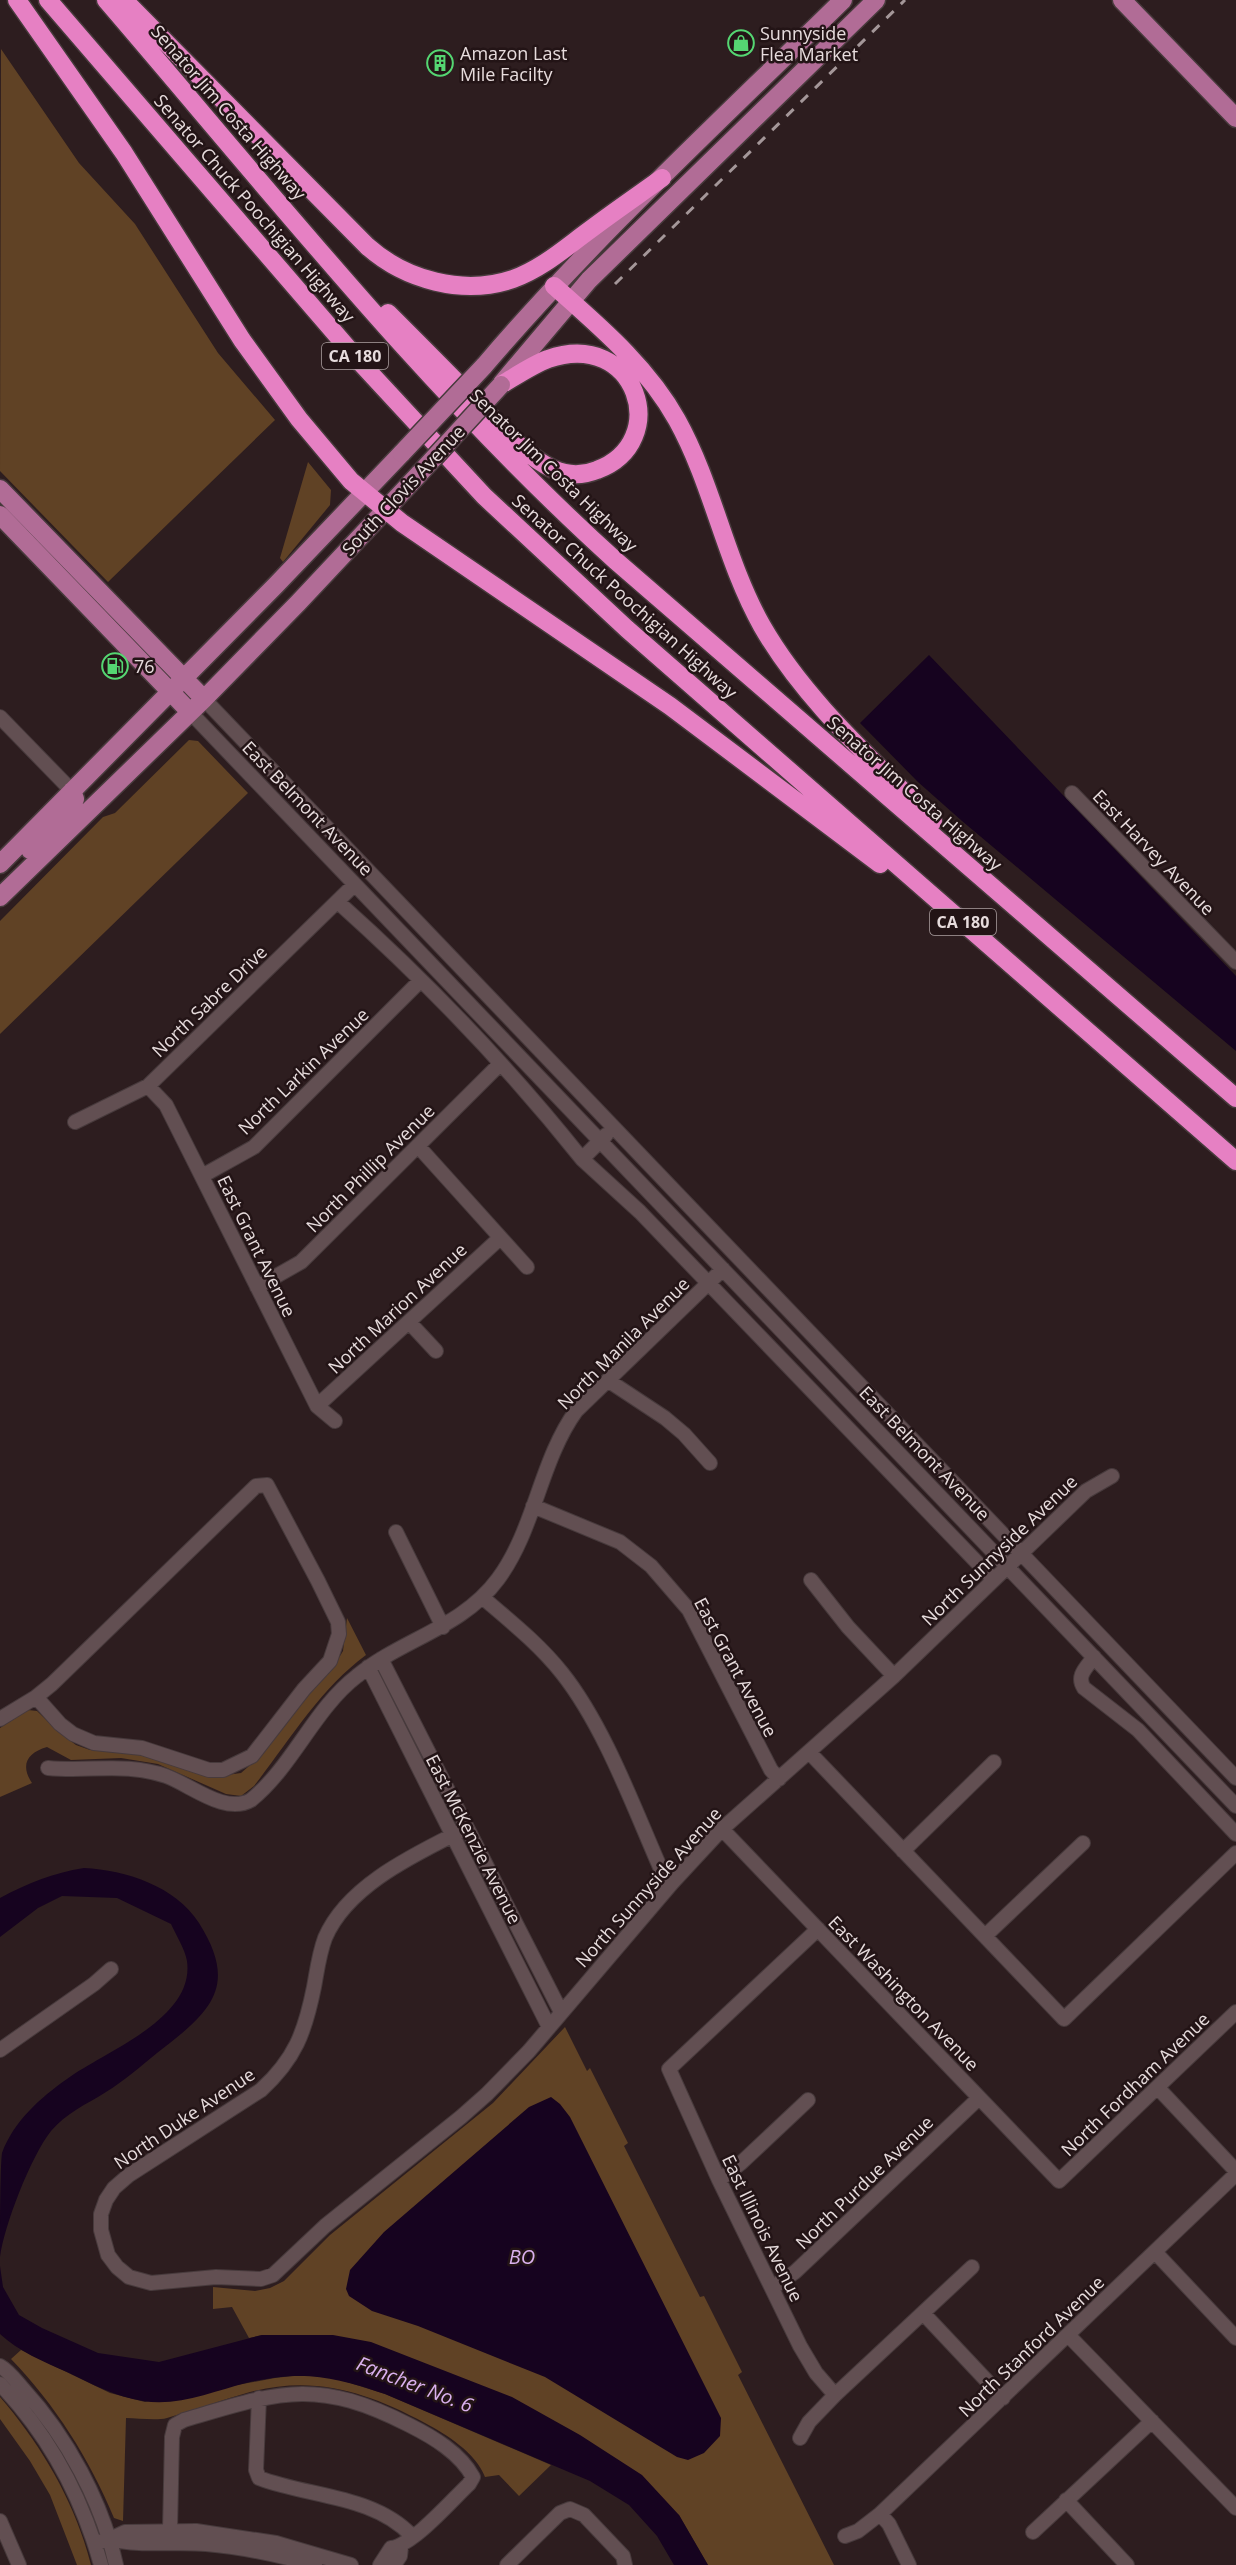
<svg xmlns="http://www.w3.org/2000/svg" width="1236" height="2565" font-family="'Open Sans',sans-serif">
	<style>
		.green { fill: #604225 }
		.water { fill: #16031f }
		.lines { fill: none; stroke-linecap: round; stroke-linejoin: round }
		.minor-casing { stroke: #473a3c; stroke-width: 16 }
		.major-casing { stroke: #473a3c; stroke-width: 21 }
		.highway-casing { stroke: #473a3c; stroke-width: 21 }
		.minor { stroke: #624f52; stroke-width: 14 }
		.major { stroke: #b16c96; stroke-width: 18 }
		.highway { stroke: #e680c3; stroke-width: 18 }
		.rail { stroke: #a49799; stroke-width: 3; stroke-dasharray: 10 10; stroke-linecap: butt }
		.major-bridge-casing { stroke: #473a3c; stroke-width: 21; stroke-linecap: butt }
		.major-bridge { stroke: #b16c96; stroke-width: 18 }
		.labels { text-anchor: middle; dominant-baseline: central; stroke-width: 5; stroke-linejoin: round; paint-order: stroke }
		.shield { fill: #231416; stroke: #aca0a1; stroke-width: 1.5 }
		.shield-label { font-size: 16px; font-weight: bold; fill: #e7dcdd }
		.poi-label { font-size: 18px; fill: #e7dcdd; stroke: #231416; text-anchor: start }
		.street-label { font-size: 18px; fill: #e7dcdd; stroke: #231416 }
		.water-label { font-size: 20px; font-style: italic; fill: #d9b0ed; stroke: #231416 }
	</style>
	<rect width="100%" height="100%" fill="#2d1d1f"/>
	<path class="green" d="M1,49l78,114 56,61 83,129 57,67 -167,162 -108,-111z
		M308,462l23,28 -1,15 -47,57 -3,-4z
		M189,740l9,1 50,52 -248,241v-113l103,-104 12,-4z
		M347,1618l19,37c-46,34 -77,86 -112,131l-13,10 -15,-2 -68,-30 -37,-6 -50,2 -24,-13c-20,6 -27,18 -15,36l-32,14v-69l28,-18 9,1 23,22 16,12 14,5 46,3 23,5 53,19 29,-4 22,-19 43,-58 28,-30 9,-15z
		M565,2027l22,44 3,-3 38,75 -4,3 76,151 4,-1 38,76 -4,3 96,190h-126l-29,-50 -417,-180 -13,3 -17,-31 -19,2v-22l42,4 15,-3 14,-7 46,-46 163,-132z
		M21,2350l89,43 35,9 130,-24 26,-3 30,2 54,17 166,71 -32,31 -20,-21 -14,2c-9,-24 -39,-43 -60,-54 -58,-31 -110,-48 -175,-31 -28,8 -56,18 -83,26 -11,3 -29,0 -41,0l-3,103 -9,-3c-25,-60 -58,-112 -103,-159z
		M0,2397c42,49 75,105 91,168h-14l-27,-70 -20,-34 -30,-42z"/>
	<path class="water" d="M929,655l307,321v75l-274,-230 -44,-39 -58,-59z
		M84,1868c42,2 91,18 115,55 41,65 10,90 -42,130 -16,13 -33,28 -51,39 -19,12 -40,21 -55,39 -20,25 -47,95 -51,126 0,-20 0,-90 2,-104 12,-32 38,-55 65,-74 38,-28 128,-60 120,-118 -2,-12 -11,-26 -16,-37l-54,-26 -55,-2 -24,12 -38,29v-39c28,-15 53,-25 84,-30z
		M551,2097l9,7 10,13 151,301 -1,18 -16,17 -16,7 -11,-3 -132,-80 -127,-51 -46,-15 -23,-15 -3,-7 4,-19 34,-38 145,-125z
		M0,2266l3,21 16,28 23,13 56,25 61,9 103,-27h71l38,7 141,55 68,38 62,40 37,40 29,50h-34l-17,-29 -28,-31 -39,-24 -205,-87c-54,-18 -82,-24 -139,-11 -32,8 -68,24 -103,18 -27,-4 -51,-17 -76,-29 -23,-10 -49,-21 -67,-38z"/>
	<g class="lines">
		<g class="minor-casing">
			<path id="minor" d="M204,699l1032,1079
				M190,712l1046,1094
				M0,717l72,74
				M1072,793l164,169
				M338,902c87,78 171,165 244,257
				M148,1086l18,19 151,301 18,15
				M75,1122l73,-36 206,-201
				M606,1135l-24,24 58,53 353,367
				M418,1146l109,121
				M202,1176l52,-29 166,-166
				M257,1287l44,-25 199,-198
				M409,1322l27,29
				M609,1381l56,37 19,16 26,29
				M317,1406l183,-168
				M533,1506l87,36 31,24 38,44 82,160 8,9
				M396,1532l47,95
				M811,1580l37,47 46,49
				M482,1597c28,24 57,47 80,76 43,54 73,138 101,201l9,9
				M1094,1657c-8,11 -18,19 -10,31l54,42 98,104
				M381,1659l180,353
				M368,1667l181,360
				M0,1719l36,-22 16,-13 204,-198 11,-1 51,96 20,41 1,12 -9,27 -26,28 -52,67 -29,14h-14l-67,-22 -48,-5 -21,-9 -13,-10 -24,-27
				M809,1752l255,267 172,-166
				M48,1768c42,4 77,-6 118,8 25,9 59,39 85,24 42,-34 63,-91 106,-124 45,-37 105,-48 141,-97 37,-50 42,-118 78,-168l147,-142
				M467,1828c-49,25 -119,56 -142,110 -6,16 -8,33 -11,49 -9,45 -19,72 -53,103l-132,85 -15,13 -8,12 -5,14v16l7,25 9,12 12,10 22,6 65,-6 45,2 12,-4 52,-49 136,-109 26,-23 42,-43 143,-168 50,-54 172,-153 192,-185 26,-15
				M722,1829l337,352 177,-169
				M903,1851l91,-89
				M818,1929l-149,140 50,111 81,166 16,27 19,22
				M985,1936l98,-93
				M0,2050l94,-66 17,-15
				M1158,2088l78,83
				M719,2180l22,-17 67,-63
				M1155,2252l81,86
				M772,2288l23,-16 184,-174
				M923,2313l80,85
				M1069,2336l167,172
				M0,2366c9,5 16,15 23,23 44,48 79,113 93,176
				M0,2384c49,51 82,113 101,181
				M259,2398l-3,72 3,8c49,19 115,17 153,58
				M800,2438l9,-16 26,-27 137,-128
				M1066,2500l61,65
				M880,2514l9,10 20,41
				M0,2521l19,44
				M170,2530l2,-93 3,-12 9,-5c95,-28 131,-43 225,5 24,12 51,28 64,52l-4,7c-18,17 -56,61 -78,64l-11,17
				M1033,2532l119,-111
				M845,2536l13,-5 22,-17 356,-340
				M110,2539c31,8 65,2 96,5 37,3 73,11 109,21
				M95,2543l15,-4 15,-7 71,-1 80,12 75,22
				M394,2565l6,-9 1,-9
				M507,2565l53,-52 10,-4 14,6 39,41 2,9"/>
		</g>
		<g class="major-casing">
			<path id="major" d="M1122,0l114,118
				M484,366c111,-130 237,-246 359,-366
				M502,383l87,-103 287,-280
				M0,489l204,210
				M0,515l190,197
				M30,850l41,-40 4,-11 -3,-8
				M0,864l276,-279 126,-132
				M0,897l204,-198 94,-96 122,-130"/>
		</g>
		<g class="highway-casing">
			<path id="highway" d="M17,0l107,153 118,187 57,79 52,62 51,42 268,183 210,158
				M48,0l311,361 125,135 143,133 609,532
				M106,0c165,192 322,391 510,561l620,537
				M124,0l243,246c38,34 96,50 146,33 28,-10 51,-30 74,-47 25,-19 50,-36 75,-54
				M554,286c45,40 93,80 123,134 36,65 48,140 85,206 43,75 111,134 171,195
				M388,313c31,31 62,62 93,94 21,21 44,49 72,62 15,7 29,7 44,1 76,-28 40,-142 -49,-111 -16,6 -32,17 -47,26"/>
		</g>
		<use href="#minor" class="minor"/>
		<use href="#major" class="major"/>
		<use href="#highway" class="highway"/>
		<path class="rail" d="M615,284l290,-284"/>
		<g class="major-bridge-casing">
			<path id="major-bridge" d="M402,453l82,-87
				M420,473l81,-88"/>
		</g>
		<use href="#major-bridge" class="major-bridge"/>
	</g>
	<defs>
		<g id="shop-ring" transform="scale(1.35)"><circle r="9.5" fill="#231416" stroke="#55d672" stroke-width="1.5"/><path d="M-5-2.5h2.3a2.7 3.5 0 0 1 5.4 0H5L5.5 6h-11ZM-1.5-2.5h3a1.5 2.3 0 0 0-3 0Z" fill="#55d672"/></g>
		<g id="building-ring" transform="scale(1.35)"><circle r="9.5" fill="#231416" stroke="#55d672" stroke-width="1.5"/><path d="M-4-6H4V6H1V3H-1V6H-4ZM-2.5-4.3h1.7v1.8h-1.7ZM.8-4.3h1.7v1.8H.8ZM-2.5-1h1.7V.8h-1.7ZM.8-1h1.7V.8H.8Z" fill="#55d672"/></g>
		<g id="fuel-ring" transform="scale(1.35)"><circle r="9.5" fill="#231416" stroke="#55d672" stroke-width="1.5"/><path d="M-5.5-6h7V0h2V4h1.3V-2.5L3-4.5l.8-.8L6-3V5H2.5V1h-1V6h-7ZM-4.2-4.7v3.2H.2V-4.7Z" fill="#55d672"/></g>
	</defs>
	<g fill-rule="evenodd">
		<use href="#shop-ring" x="741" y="43"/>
		<use href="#building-ring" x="440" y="63"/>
		<use href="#fuel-ring" x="115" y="666"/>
	</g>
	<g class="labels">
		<g class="shield">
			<rect x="322" y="343" width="66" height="26" rx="4.5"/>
			<rect x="930" y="909" width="66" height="26" rx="4.5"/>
		</g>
		<g class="shield-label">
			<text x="355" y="356">CA 180</text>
			<text x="963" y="922">CA 180</text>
		</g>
		<g class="poi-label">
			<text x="760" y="33">Sunnyside<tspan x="760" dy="21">Flea Market</tspan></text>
			<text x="460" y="53">Amazon Last<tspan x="460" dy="21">Mile Facilty</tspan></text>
			<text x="134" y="666">76</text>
		</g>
		<g class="street-label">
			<text transform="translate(229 112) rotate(49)">Senator Jim Costa Highway</text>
			<text transform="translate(255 208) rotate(49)">Senator Chuck Poochigian Highway</text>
			<text transform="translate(554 470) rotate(44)">Senator Jim Costa Highway</text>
			<text transform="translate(403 490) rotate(-47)">South Clovis Avenue</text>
			<text transform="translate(625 596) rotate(42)">Senator Chuck Poochigian Highway</text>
			<text transform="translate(915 793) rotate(41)">Senator Jim Costa Highway</text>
			<text transform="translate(308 808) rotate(46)">East Belmont Avenue</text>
			<text transform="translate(1154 852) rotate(46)">East Harvey Avenue</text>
			<text transform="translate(209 1001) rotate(-44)">North Sabre Drive</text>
			<text transform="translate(303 1071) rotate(-44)">North Larkin Avenue</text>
			<text transform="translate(370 1168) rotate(-45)">North Phillip Avenue</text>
			<text transform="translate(257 1246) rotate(64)">East Grant Avenue</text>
			<text transform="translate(397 1308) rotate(-43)">North Marion Avenue</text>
			<text transform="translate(623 1343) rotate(-45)">North Manila Avenue</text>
			<text transform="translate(925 1453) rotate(46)">East Belmont Avenue</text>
			<text transform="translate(999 1550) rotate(-44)">North Sunnyside Avenue</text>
			<text transform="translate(736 1667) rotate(62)">East Grant Avenue</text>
			<text transform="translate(474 1839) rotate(63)">East McKenzie Avenue</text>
			<text transform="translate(648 1887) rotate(-48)">North Sunnyside Avenue</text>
			<text transform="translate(904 1993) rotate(46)">East Washington Avenue</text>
			<text transform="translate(1135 2084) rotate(-44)">North Fordham Avenue</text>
			<text transform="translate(184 2118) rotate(-34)">North Duke Avenue</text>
			<text transform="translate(864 2182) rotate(-44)">North Purdue Avenue</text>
			<text transform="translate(763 2228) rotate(64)">East Illinois Avenue</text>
			<text transform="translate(1031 2346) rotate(-44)">North Stanford Avenue</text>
		</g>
		<g class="water-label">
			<text x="522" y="2256">BO</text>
			<text transform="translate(415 2384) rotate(21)">Fancher No. 6</text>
		</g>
	</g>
</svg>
